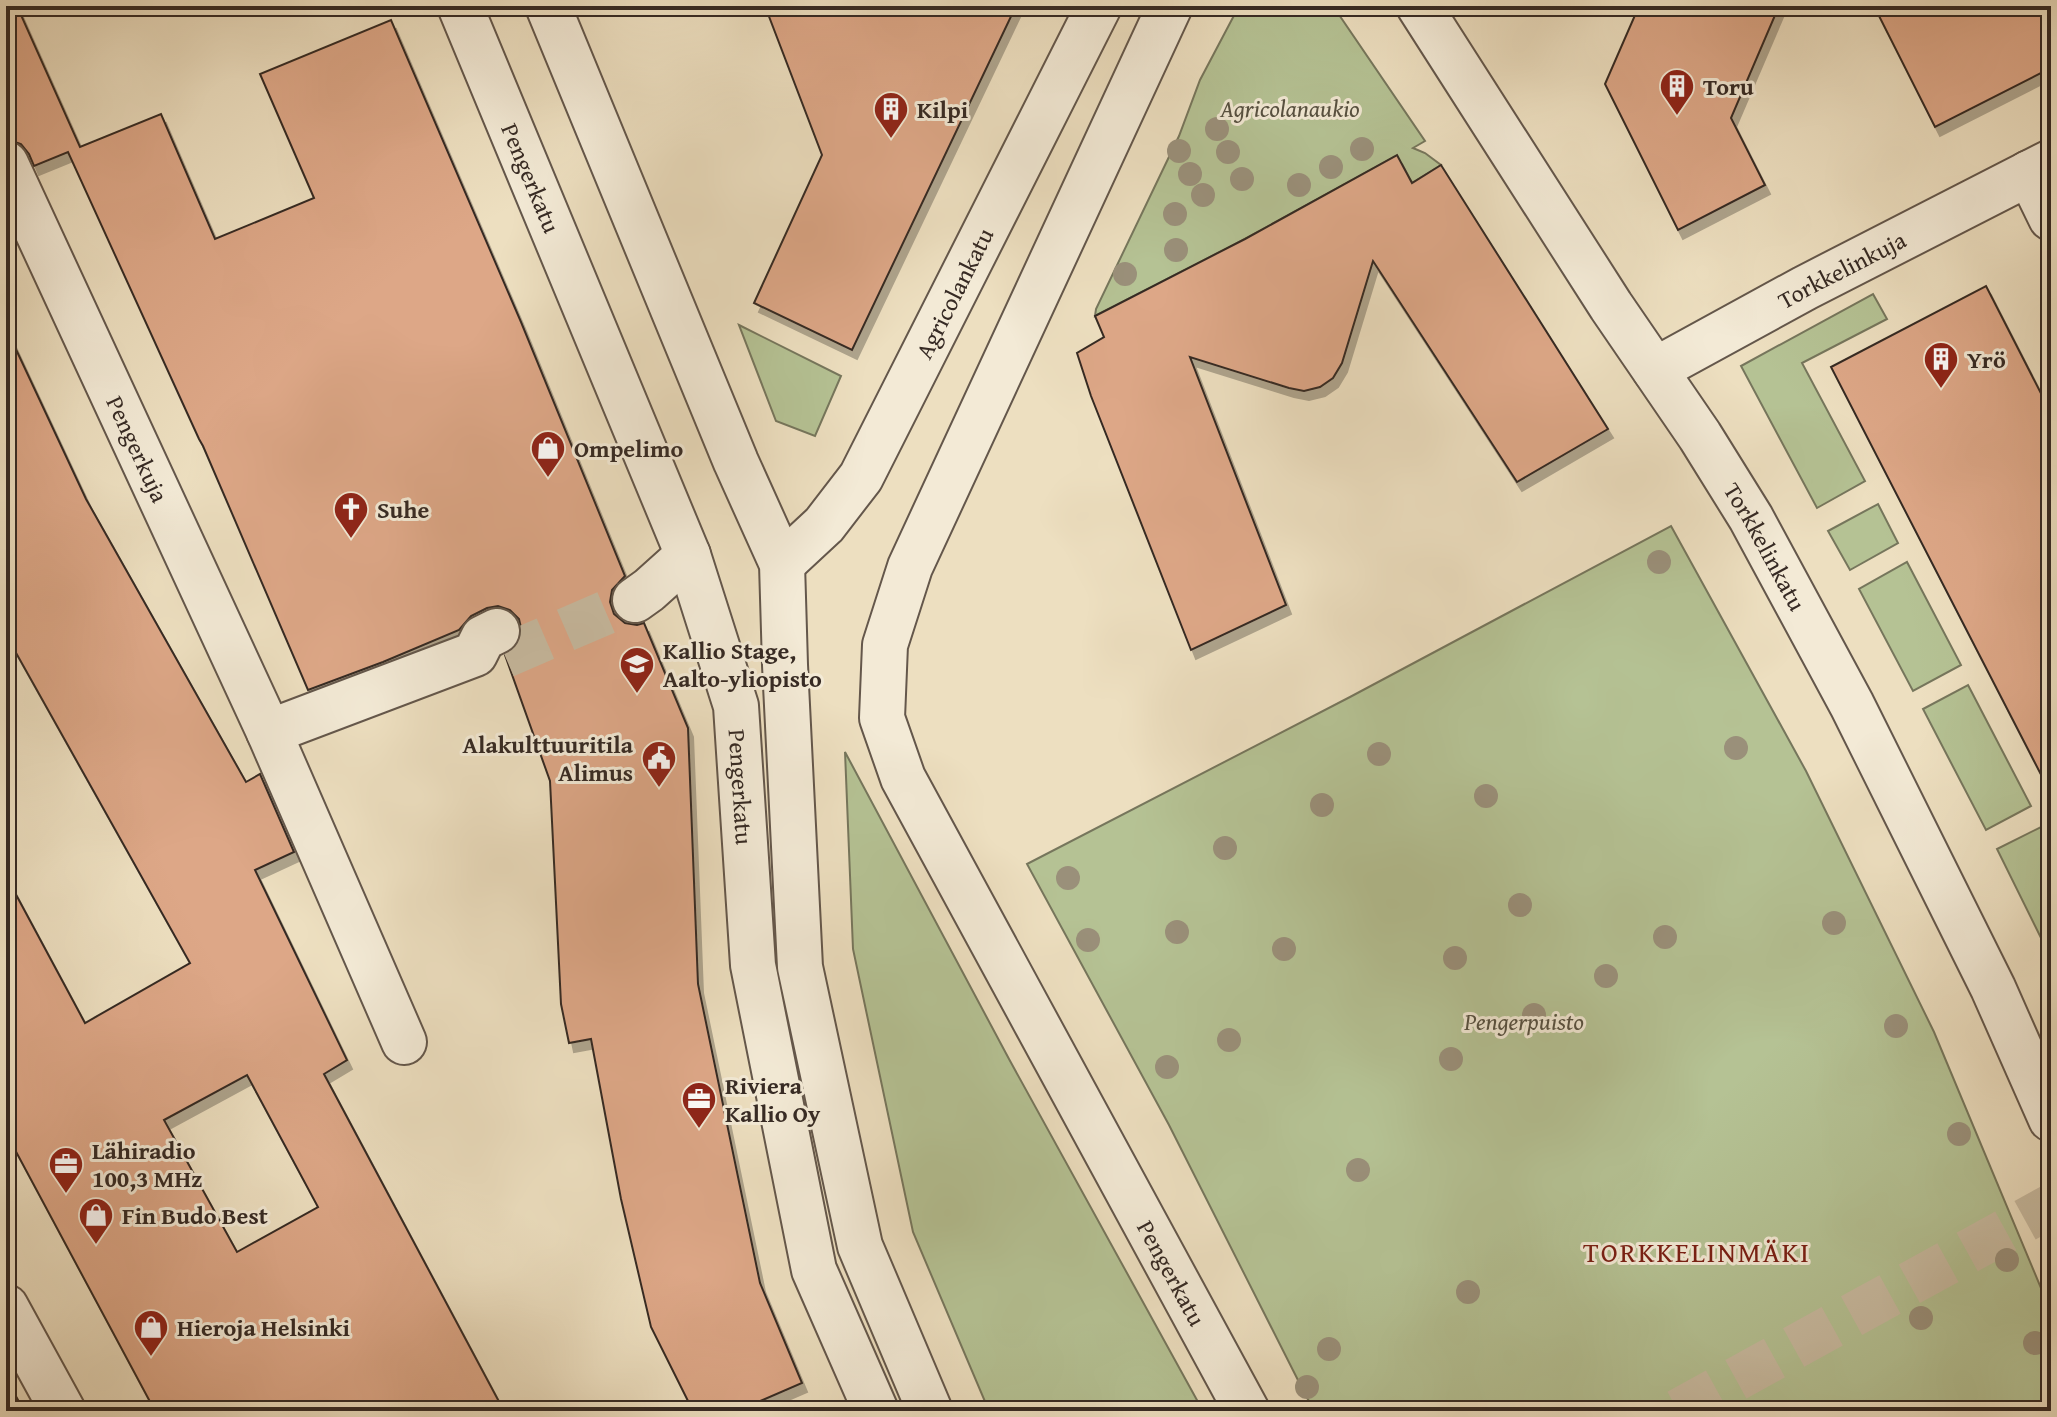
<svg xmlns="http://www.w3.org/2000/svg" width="2057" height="1417" font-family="'Gentium Book Plus',serif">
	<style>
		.green { fill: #b5c294; stroke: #76765c; stroke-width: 2 }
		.building { fill: #dda787; stroke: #362a24; stroke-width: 2; fill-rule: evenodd; filter: url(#shadow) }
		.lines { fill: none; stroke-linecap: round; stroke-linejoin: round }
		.minor-tunnel { stroke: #c8bba1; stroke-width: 44; stroke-dasharray: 44 22; stroke-linecap: butt }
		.minor-casing { stroke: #64574b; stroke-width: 48 }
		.minor { stroke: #f3ead6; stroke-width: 44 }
		.tram { stroke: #362a24; stroke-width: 2 }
		.tree { fill: #9a907a }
		.labels { text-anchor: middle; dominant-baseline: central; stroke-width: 6; stroke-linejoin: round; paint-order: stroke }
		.poi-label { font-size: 24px; font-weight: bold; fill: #362a24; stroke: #f3ead6; text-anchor: start }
		.park-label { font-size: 24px; font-style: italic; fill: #565040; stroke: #f3ead6 }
		.street-label { font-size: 24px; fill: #362a24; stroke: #f3ead6 }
		.quarter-label { font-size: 28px; letter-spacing: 2px; fill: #7a1f14; stroke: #f3ead6 }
	</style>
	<defs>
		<filter id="shadow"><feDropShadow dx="5" dy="9" stdDeviation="0" flood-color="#0004"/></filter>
	</defs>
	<rect width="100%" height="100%" fill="#eddfc0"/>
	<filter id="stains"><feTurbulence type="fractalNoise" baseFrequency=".0025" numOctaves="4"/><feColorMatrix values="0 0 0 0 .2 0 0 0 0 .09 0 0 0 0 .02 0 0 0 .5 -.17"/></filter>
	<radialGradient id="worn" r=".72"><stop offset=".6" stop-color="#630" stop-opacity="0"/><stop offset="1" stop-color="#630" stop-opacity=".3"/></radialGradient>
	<path class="green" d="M1239,6h94l92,135 -12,7 12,5 16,12 -29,18 -16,-27 -151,83 -150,77 1,-7 83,-173 21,-56z
		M1873,294l14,25 -85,44 63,118 -48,27 -76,-142z
		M739,325l102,51 -26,60 -39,-15z
		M1878,504l20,39 -48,27 -22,-39z
		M1671,526l135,245 128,261 117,280v99h-735l-9,-13 -138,-273 -142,-261 323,-167z
		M1907,562l54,103 -48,26 -54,-102z
		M1968,685l63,121 -45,24 -63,-121z
		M845,752l164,307 194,352h-214l-76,-179 -60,-283z
		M2041,827l10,20v89l-9,4 -45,-91z"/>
	<path class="building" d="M6,6h11l63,141 81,-33 54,125 99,-41 -54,-124 131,-54 130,302 104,254 -13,14 -2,12 4,12 11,9 12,2 7,-2 44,105 10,256 62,299 42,100 -65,28h-44l-42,-84 -30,-128 -30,-160 -22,4 -8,-39 -11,-223 -45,-126 13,-11 4,-12 -3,-13 -9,-9 -12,-4 -11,2 -16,8 -12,14 -76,32 -75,28 -105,-244 -4,-7 -131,-287 -34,14 -5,-12 -8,-10 -15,-5z
		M765,6h251l-164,344 -98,-47 68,-148z
		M1639,6h140l-48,112 34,67 -87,45 -73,-146z
		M1874,6h177v62l-116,59z
		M1397,155l15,28 29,-18 167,264 -91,53 -144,-221 -31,102 -9,15 -13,9 -16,4 -15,-3 -99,-31 96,248 -95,45 -100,-254 -14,-43 27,-16 -9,-21 150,-77z
		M1986,286l65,127v381l-220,-427z
		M6,328l80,171 160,283 14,-8 34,78 -39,18 92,190 -23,14 180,337h-349l-149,-278v-257l79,147 105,-60 -184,-328zM247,1075l71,132 -81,45 -73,-132z"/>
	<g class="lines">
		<path class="minor-tunnel" d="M505,656l130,-56
			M1678,1411l373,-205"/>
		<g class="minor-casing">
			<g id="minor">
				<path id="s1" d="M460,6l228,549 48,151 17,259 61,305 62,141"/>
				<path d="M548,6l188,456 46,102 3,101 15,302 60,279 70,165"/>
				<path id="s2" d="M1170,6l-260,561 -25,78 -3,73 21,60 344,633"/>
				<path id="s3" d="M1419,6l192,300 89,130 51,82 101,187 141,283 58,131"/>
				<path id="s4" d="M6,164l263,568 135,310"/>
				<path d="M2029,173l22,45"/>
				<path id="s5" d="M1655,370l150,-82 246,-126"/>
				<path id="s6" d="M782,564l42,-39 37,-48 238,-471"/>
				<path d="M635,600l14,-10 39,-35"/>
				<path d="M269,732l206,-78 8,-16 14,-7"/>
				<path d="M6,1307l57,104"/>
			</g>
		</g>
		<use href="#minor" class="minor"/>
		<path class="tram" d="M6,1378l18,33"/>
	</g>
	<g class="tree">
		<circle cx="1217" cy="129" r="12"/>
		<circle cx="1362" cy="149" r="12"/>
		<circle cx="1179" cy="151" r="12"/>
		<circle cx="1228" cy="152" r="12"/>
		<circle cx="1331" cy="167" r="12"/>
		<circle cx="1190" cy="174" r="12"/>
		<circle cx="1242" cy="179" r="12"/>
		<circle cx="1299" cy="185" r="12"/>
		<circle cx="1203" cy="195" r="12"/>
		<circle cx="1175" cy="214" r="12"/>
		<circle cx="1176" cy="250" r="12"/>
		<circle cx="1125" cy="274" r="12"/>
		<circle cx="1659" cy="562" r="12"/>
		<circle cx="1736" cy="748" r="12"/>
		<circle cx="1379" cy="754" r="12"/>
		<circle cx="1486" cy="796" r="12"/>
		<circle cx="1322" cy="805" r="12"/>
		<circle cx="1225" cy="848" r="12"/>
		<circle cx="1068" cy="878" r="12"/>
		<circle cx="1520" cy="905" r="12"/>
		<circle cx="1834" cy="923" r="12"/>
		<circle cx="1177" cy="932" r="12"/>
		<circle cx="1665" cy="937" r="12"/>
		<circle cx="1088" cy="940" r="12"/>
		<circle cx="1284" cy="949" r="12"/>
		<circle cx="1455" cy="958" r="12"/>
		<circle cx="1606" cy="976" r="12"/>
		<circle cx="1534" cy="1015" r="12"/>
		<circle cx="1896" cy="1026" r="12"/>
		<circle cx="1229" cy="1040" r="12"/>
		<circle cx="1451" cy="1059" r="12"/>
		<circle cx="1167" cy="1067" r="12"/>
		<circle cx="1959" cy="1134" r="12"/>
		<circle cx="1358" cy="1170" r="12"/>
		<circle cx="2007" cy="1260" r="12"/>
		<circle cx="1468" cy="1292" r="12"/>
		<circle cx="1921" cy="1318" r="12"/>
		<circle cx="2035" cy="1343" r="12"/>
		<circle cx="1329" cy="1349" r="12"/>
		<circle cx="1307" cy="1387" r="12"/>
	</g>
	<defs>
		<g id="building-pin" transform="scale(1.8)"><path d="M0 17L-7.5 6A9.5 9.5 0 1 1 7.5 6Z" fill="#8f2418" stroke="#f3ead6"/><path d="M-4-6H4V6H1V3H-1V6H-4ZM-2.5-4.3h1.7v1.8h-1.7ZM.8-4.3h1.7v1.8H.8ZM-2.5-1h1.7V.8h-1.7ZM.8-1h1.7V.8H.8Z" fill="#fff"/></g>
		<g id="shop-pin" transform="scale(1.8)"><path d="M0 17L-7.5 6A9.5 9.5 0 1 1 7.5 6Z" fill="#8f2418" stroke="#f3ead6"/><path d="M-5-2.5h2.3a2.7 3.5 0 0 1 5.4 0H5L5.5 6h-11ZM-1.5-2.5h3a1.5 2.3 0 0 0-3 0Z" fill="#fff"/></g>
		<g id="church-pin" transform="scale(1.8)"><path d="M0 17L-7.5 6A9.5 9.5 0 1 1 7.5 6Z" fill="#8f2418" stroke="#f3ead6"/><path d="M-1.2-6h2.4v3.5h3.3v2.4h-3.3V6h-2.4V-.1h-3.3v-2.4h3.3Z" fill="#fff"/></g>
		<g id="university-pin" transform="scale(1.8)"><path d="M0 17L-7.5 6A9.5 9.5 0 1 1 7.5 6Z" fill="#8f2418" stroke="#f3ead6"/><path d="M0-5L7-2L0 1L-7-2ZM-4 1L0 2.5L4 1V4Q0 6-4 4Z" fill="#fff"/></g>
		<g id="civic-pin" transform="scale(1.8)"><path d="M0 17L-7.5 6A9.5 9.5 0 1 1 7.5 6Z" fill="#8f2418" stroke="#f3ead6"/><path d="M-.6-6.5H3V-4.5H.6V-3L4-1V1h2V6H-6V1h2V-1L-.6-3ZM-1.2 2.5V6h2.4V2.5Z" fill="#fff"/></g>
		<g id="office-pin" transform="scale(1.8)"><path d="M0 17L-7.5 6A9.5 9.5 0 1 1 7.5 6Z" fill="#8f2418" stroke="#f3ead6"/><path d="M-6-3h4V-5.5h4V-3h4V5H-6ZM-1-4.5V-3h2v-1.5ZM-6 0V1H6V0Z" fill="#fff"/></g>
	</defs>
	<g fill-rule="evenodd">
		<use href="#building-pin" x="1677" y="86"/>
		<use href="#building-pin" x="891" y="109"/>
		<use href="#building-pin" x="1941" y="359"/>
		<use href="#shop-pin" x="548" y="448"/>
		<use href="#church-pin" x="351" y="509"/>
		<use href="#university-pin" x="637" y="664"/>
		<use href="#civic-pin" x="659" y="758"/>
		<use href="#office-pin" x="699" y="1099"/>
		<use href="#office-pin" x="66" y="1164"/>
		<use href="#shop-pin" x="96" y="1215"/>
		<use href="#shop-pin" x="151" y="1327"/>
	</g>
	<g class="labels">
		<g class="poi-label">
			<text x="1703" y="86">Toru</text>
			<text x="917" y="109">Kilpi</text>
			<text x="1967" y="359">Yrö</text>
			<text x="574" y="448">Ompelimo</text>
			<text x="377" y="509">Suhe</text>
			<text x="663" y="650">Kallio Stage,<tspan x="663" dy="28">Aalto-yliopisto</tspan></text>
			<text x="633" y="744" text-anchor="end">Alakulttuuritila<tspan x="633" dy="28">Alimus</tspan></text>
			<text x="725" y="1085">Riviera<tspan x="725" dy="28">Kallio Oy</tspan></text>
			<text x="92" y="1150">Lähiradio<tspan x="92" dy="28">100,3 MHz</tspan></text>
			<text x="122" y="1215">Fin Budo Best</text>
			<text x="177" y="1327">Hieroja Helsinki</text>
		</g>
		<g class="park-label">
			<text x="1290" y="108">Agricolanaukio</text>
			<text x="1524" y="1021">Pengerpuisto</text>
		</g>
		<g class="street-label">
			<text stroke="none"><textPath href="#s1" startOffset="186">Pengerkatu</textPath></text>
			<text stroke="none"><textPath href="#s5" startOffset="212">Torkkelinkuja</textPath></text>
			<text stroke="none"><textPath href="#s6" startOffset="324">Agricolankatu</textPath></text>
			<text stroke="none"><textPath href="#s4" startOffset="314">Pengerkuja</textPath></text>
			<text stroke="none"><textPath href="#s3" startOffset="642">Torkkelinkatu</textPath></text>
			<text stroke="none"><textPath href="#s1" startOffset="834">Pengerkatu</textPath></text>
			<text stroke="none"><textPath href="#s2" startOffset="1400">Pengerkatu</textPath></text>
		</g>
		<g class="quarter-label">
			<text x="1697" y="1251">TORKKELINMÄKI</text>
		</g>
	</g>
	<rect width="2057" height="1417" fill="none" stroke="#eddfc0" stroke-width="32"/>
	<rect x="8" y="8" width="2041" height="1401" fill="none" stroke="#362a24" stroke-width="4"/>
	<rect x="16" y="16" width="2025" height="1385" fill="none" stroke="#362a24" stroke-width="2"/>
	<rect width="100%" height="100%" filter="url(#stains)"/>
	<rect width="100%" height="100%" fill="url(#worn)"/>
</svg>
